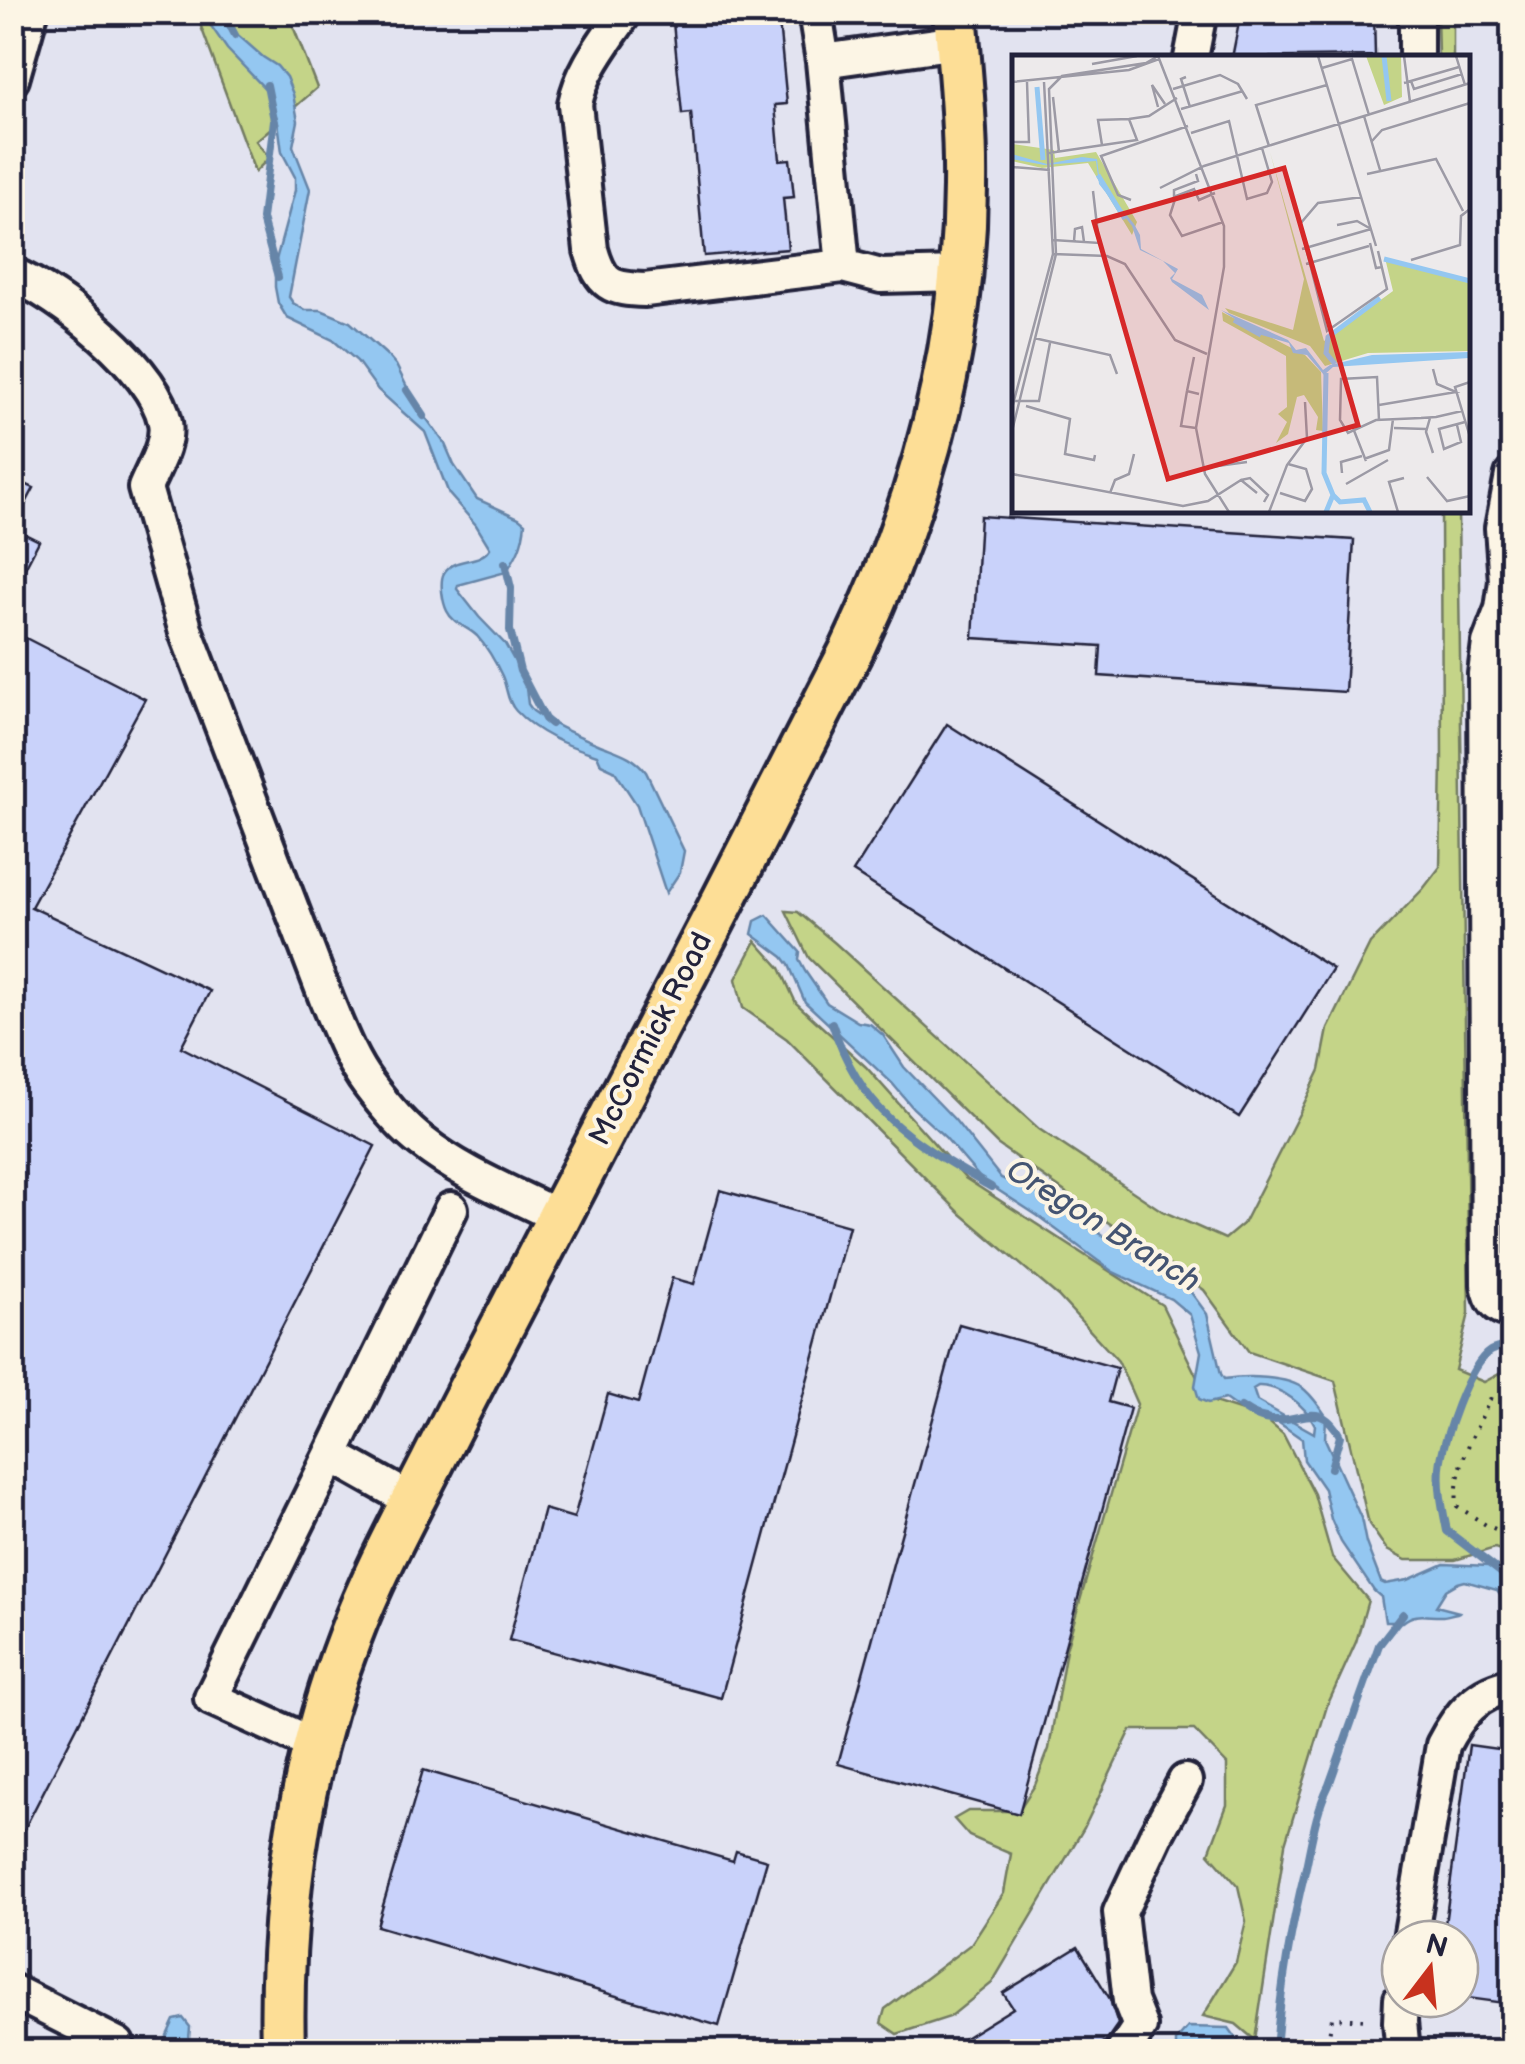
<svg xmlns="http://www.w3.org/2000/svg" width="1525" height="2064" font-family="'Balsamiq Sans',sans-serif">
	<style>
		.built { fill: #e2e3f0; fill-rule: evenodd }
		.green { fill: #c4d488; stroke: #737b62; stroke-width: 2.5 }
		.water { fill: #94c7f1; stroke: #6685a8; stroke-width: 2.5; fill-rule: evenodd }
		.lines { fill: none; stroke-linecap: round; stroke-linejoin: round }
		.stream { stroke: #6685a8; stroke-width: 8 }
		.building { fill: #c9d2fa; stroke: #22223b; stroke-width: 2.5 }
		.minor-casing { stroke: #22223b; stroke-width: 40 }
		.major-casing { stroke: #22223b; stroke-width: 50 }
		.path { stroke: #22223b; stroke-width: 4; stroke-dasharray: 2.5 8; stroke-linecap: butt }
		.minor { stroke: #fcf5e5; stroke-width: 32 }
		.major { stroke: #fdde96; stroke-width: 42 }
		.labels { text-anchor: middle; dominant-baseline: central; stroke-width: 8; stroke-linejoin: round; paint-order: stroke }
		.street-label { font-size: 30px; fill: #22223b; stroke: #fcf5e5 }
		.water-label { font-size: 32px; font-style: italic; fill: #445472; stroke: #fcf5e5 }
		.inset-river { fill: none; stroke: #94c7f1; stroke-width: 5 }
		.inset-road { fill: none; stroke: #9c9aa5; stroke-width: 2.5 }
		.view { fill: #d62828; fill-opacity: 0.15; stroke: #d62828; stroke-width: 5 }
		.inset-edge { fill: none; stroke: #22223b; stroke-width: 5 }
	</style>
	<rect width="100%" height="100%" fill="#edeaeb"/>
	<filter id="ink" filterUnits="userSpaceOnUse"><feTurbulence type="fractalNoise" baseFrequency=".01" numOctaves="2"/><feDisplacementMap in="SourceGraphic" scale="20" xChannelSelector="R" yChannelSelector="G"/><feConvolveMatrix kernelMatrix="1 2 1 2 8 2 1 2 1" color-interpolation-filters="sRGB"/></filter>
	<g filter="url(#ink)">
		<path class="built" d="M12,13h184l59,158v-30l33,-128h1224v2038h-1499zM1015,58h453v452h-453zM1400,1939h60v60h-60z"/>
		<path class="green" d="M196,13h92l29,75 -61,53 13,17 -14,14z
			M1437,13h16v44h-15z
			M1441,510h17l11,803 -14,57 29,12 28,-15v188l-17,-7 -40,12h-49l-19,-10 -18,-26 -34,-143 -86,-29 -45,-62 -207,-146 -188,-186 -23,-47 12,1 37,31 204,186 123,82 63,28 18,-15 57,-112 20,-42 8,-41 42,-85 53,-55 17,-22 2,-107z
			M756,941l24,27 16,35 70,64 99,111 197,127 46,95 56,18 19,16 31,60 18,63 36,43 -12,42 -29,64 -42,138 -30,196 -19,-16 -33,-8 33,-54 10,-41 -8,-35 -29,-33 18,-48v-41l-33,-34h-63l-47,98 -92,155 -42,34 -53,17 -16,-11 4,-14 86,-65 33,-51 7,-39 -42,-18 -15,-17 14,-8h50l17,-26 14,-36 17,-100 71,-245 -19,-43 -60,-65 -98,-83 -173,-174 -44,-31 -7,-29z"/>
		<path class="water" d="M202,13h19l10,16 32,28 14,9 9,11 7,17 5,27 -5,25 17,43 -21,108 4,6 12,7h16l29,12 39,35 7,8 18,36 31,43 9,21 23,34 42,19 6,5c-2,21 -8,33 -19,49l-48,13 -1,4 22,28 26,27 20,36 3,24 5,7c19,14 44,24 65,33 19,8 35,11 48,28l38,79 -4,21 -14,21 -29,-88 -23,-35 -13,-6 -4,-9c-31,-10 -58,-20 -81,-44 -9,-9 -9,-24 -14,-35 -6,-13 -16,-30 -25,-40 -9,-9 -24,-12 -30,-25 -4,-8 -8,-29 -3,-38 9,-17 36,-8 46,-25l-14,-23 -27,-31 -24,-62 -47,-42 -21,-29 -24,-21 -46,-22 -9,-15 -3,-16v-23l20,-74v-13l-13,-25 -4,-30 -8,-28 -43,-45z
			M767,915l33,37 -1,8 6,11 22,32 31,19 12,2 13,11 21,32 51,53 46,58 43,18 41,29 51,29 51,33 20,27 14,60 3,5c20,-3 64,-4 81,11 8,7 15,17 21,26l-1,23 36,79 5,25 15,39 4,2 23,-4 36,-16 68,3v37h-4l-11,-14 -32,-9 -7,2 -12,7 -10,16 23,6c-1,1 -15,4 -16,4 -15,1 -27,-5 -40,6h-18l-4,-25 -7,-6 -33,-49 -10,-23 -7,-30 -20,-29 -2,-21 -33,-23 -30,-7 -14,-10 -17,4 -9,-4 -4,-13 6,-34 -11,-37 -19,-16 -58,-27 -75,-56 -57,-37 -36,-42 -32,-29 -21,-25 -87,-81 -16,-37 -6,-8 -31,-23 3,-13zM1258,1386c22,-1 48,20 57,39l-1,8 -57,-32 -4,-12z
			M183,2018l7,9 -1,12 -5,12h-24l14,-31z
			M1188,2027l41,1 10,14 1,9h-64v-10z"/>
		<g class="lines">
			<path class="stream" d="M223,12l12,23
				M267,85l7,35 -12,99 16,58
				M407,390l17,26
				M505,563l6,25 -1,42 10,41 25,48 6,5
				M832,1023c30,92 80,118 159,164
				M1512,1343c-6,3 -16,5 -22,8 -22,14 -48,91 -50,116 -2,22 3,43 7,64l65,50
				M1241,1407c10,7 20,13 32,13 30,1 48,-20 67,16l-9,32
				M1276,2052c4,-62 15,-125 30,-185 6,-28 10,-56 23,-82l50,-140 24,-31"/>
		</g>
		<path class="building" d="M672,12h106l9,92 -12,1 5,55 10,-1 4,38 -11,1 5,51 -84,7 -13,-143 -9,1z
			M1241,12h133l1,44 -143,2z
			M12,478l22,10 -21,40 26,13 -27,52z
			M980,516l374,24 -9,152 -246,-16 2,-30 -128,-8z
			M12,631l133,68 -114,208 179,84 -29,56 194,99 -363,707z
			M947,724l386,245 -94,148 -386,-245z
			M720,1190l129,36 -128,472 -212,-58 35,-131 30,9 34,-124 30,9 34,-125 22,6z
			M959,1324l158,44 -9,34 22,6 -111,406 -181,-50z
			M1469,1745l43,6v253l-52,-7v-58h-17z
			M423,1770l310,91 3,-10 31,9 -48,166 -342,-100z
			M1078,1947l32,52 8,25 -12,17 -17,11h-147l71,-44 -10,-15z"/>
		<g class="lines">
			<g class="minor-casing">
				<path id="minor" d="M625,12c-20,30 -43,57 -50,92l16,146c10,35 20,39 54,40l198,-24 38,10 79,-2
					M815,12l8,49 134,-19
					M1416,12v46
					M1191,58l9,-46
					M823,61l20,205
					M12,79l19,-67
					M12,274c49,21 142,94 153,148 4,22 -12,46 -20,66l41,144 141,369c12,29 23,59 42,84 15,20 33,42 53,57 40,32 92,52 137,75
					M1512,475l-10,53 4,53 -4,28 -13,34 -4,31 3,610c3,16 8,24 24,27
					M331,1455l120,-246
					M315,1745l-104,-47 120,-243 82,46
					M1410,1939l33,-194c15,-29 35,-55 69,-59
					M12,1991l105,53
					M1401,1999l-1,23 3,30
					M1123,2052l17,-26 -10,-25 -10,-89 36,-77 29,-54"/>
			</g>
			<g class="major-casing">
				<path id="major" d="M283,2052c-4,-141 16,-283 67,-416 22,-59 53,-116 82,-173 45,-89 92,-178 138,-267 95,-182 189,-364 282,-547 69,-144 112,-301 113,-462 1,-58 -5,-116 -10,-175"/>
			</g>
			<path class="path" d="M1512,1406l-22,-7c-15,34 -37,69 -33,107l29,19 26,11
				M1326,2052l6,-34 38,2"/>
			<use href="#minor" class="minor"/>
			<use href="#major" class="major"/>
		</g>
	</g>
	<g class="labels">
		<g class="street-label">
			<text transform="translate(651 1039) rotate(-63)">McCormick Road</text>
		</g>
		<g class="water-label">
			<text transform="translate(1103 1226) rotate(32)">Oregon Branch</text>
		</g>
	</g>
	<g transform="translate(1012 55)">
		<rect width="458" height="458" fill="#edeaeb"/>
		<path d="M354,1h35l1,41 -18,8zM0,89l42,6 1,8 41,-6 41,70 -5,13 -44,-72 -46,5 -30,-7zM258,97l54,189 69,-50 -8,-33 84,21v72l-101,2 -43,13 -15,-20 -81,-33 -4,-5 68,22 11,-51zM210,257l83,43 16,17 2,59 -7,-1 2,-13 -14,-22 -7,2 -9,37 -12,9 11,-21 -9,-8 9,-7 -1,-51 -63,-35z" fill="#c4d488"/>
		<path d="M0,99l35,10 35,-7 15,2 3,24 34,41 6,11 1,14 37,20 -6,10 30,16 7,15 -37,-28 -2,-4 5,-5 -12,-12 -23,-11 -8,-24 -33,-42 -3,-23 -52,4 -32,-6zM209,255l67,30 8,10 10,-2 17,22 7,-5 42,-10 97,-3v6l-136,9 -9,8 -17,-20 -14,-2 -4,-10 -31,-9z" fill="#94c7f1"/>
		<path class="inset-river" d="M372,1l5,45M25,32l6,73M86,120l27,44M372,204l86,22M222,265l27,15M323,309l-9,-11 2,-16 52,-39M321,440l7,7 24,-2 6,12M314,457l7,-17 -9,-22 2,-100"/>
		<path class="inset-road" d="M146,1l66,170v41l-28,161 9,46 24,38M306,1l58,190M392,1l6,46M444,1l9,29M80,9l45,-8M310,13l30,-9 17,56M174,22l-5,2 9,28M399,26l3,8 48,-15M0,27l117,-12 30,-11M392,28l55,-16M161,34l47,-14 18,9 9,15M41,42l6,55M146,52l-6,-22 13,19M169,54l62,-18M352,61l16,54M117,64l20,-3 28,-18M179,78l38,-12 18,78 20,-6 5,-11 -10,-34M360,86l10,-11 88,-27M0,87h17l-2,-60M257,91l-13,-41 71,-20M37,98l88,-13 -8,-21 -31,1 4,25M0,112l38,3M355,119l69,-15 27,52M148,133l44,-22 266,-83M203,138l-16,7 -5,-11 -18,7 -6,19 12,21 41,-14M162,142v-7l24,-9 -2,-7M350,142l-44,6 -18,21 27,107 60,-42 -9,-38M119,145l-13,-5 -17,-39 87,-30M325,170l20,-4 14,8M41,185l46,3 -6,-52M62,186l1,-12 7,-2 2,15M358,188l6,25 6,-1M290,194l69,-20M41,199l54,2 18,8 50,76 32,14M399,205l49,-15 1,-29 9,-7M294,209l63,-18M22,283l76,17 7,19M458,327l-15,5 15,50M175,336l7,-34M2,346h25l11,-58M367,350l77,-13 -19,-8 -4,-15M14,351l44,13 -5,35 29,6 1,-5M0,353l41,-154 -9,-172M418,363l-4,14 7,21M367,365l-2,-43 -36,2 -1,41 8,13 28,-13 45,-2 15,-1 26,-6M445,370l4,17 -17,7 -5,-20 26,-7M184,373l-15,-2 6,-35 12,3M341,373l13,33M382,373l32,1M0,376l44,-177 -7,-165 13,-13 84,-13 12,-7M352,404l25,-9 4,-31M191,413l44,-6M330,418l-1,-11 21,-6M0,419l171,32 25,-5 33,-21 16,13M415,422l20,24 23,-5M229,425l9,-2 18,17 -4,7M334,429l42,-24M98,438l5,-13 14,-6 5,-20M268,438l25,8 7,-12 -6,-20 -18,-5M257,457l18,-47 20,-27 -2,-36M386,457l-9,-30 15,-4"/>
		<path class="view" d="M272,113l74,257 -190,54 -74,-257z"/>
		<rect width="458" height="458" class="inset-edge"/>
	</g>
	<rect width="1525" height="2064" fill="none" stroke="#fcf5e5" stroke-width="50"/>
	<rect x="25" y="25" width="1475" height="2014" fill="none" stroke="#22223b" stroke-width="4" filter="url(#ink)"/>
	<g transform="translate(1430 1969) rotate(16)"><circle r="48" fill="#fcf5e5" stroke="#a5a1a1" stroke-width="2.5"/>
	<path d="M0-8L18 38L0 25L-18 38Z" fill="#c8321e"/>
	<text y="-15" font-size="28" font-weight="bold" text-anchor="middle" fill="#22223b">N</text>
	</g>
</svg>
